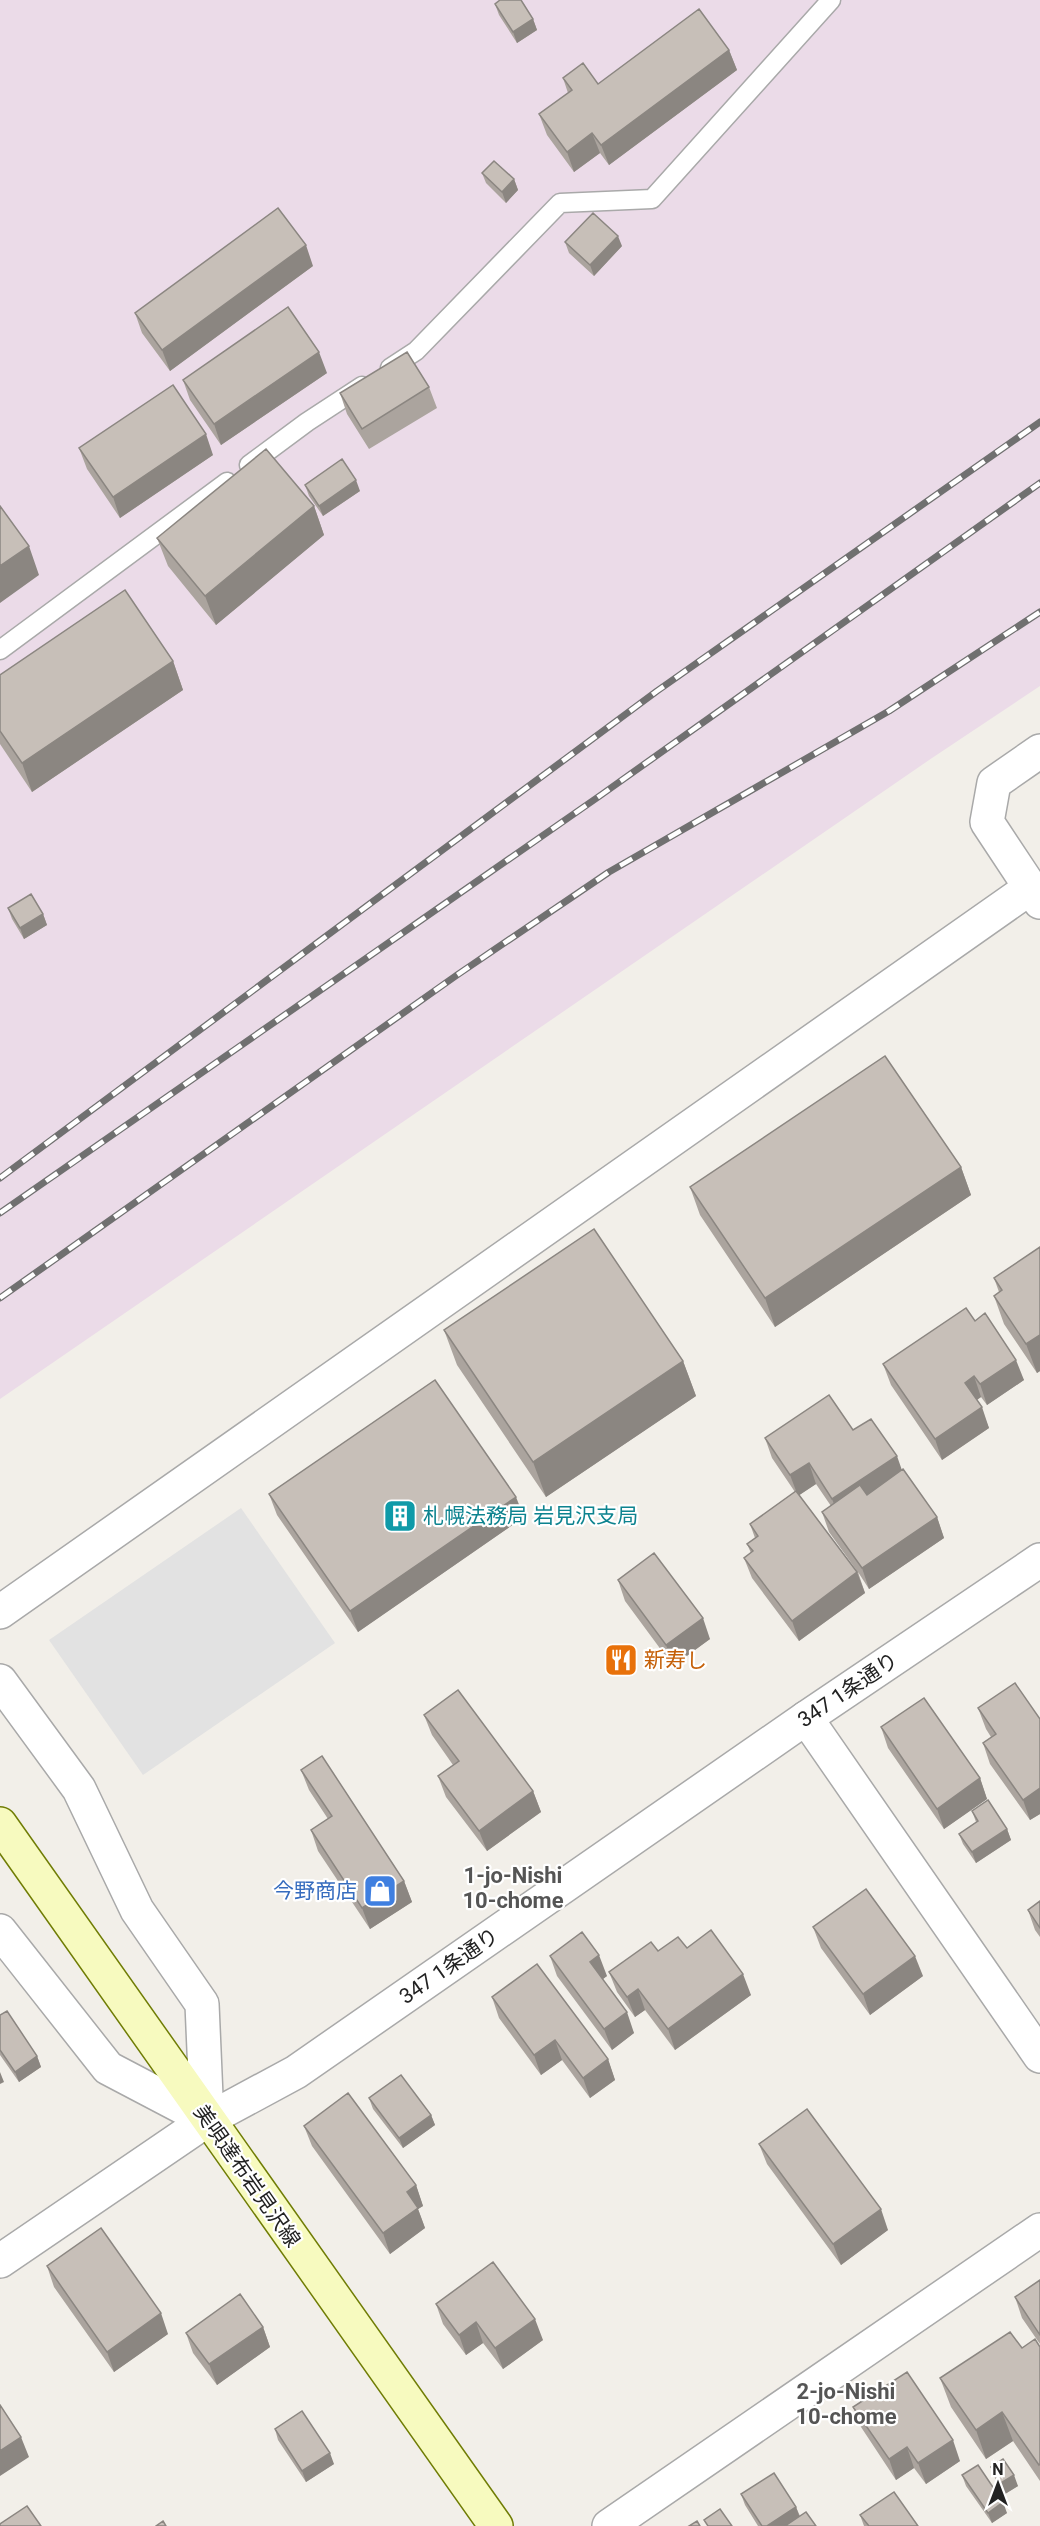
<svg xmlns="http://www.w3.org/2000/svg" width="1040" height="2526" font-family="Roboto,'Noto Sans JP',sans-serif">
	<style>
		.industrial { fill: #ebdbe8 }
		.parking { fill: #e2e2e2 }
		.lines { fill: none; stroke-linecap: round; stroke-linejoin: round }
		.service-casing { stroke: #a9a9a9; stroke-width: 21 }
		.minor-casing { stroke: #a9a9a9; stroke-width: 36 }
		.tertiary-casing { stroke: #a9a9a9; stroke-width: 36 }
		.secondary-casing { stroke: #707d05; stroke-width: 36 }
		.service { stroke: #fff; stroke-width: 18 }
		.minor { stroke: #fff; stroke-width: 33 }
		.tertiary { stroke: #fff; stroke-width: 33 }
		.secondary { stroke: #f7fabf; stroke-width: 33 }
		.rail-casing { stroke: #707070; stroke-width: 7 }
		.rail { stroke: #fff; stroke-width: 4.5; stroke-dasharray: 14; stroke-linecap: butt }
		.wall { fill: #aba49e; fill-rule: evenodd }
		.shaded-wall { fill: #8b8681 }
		.building { fill: #c7bfb8; stroke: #8b8681; stroke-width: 1.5 }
		.labels { text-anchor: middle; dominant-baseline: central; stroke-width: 4.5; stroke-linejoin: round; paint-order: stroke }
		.culture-label { font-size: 21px; fill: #0d838f; stroke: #fff; text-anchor: start }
		.food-label { font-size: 21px; fill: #c56008; stroke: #fff; text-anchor: start }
		.street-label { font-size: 21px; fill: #222; stroke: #fff }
		.shop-label { font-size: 21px; fill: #366cbe; stroke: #fff; text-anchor: end }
		.neighbourhood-label { font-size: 22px; font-weight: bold; fill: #555; stroke: #fff }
	</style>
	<rect width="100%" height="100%" fill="#f2efe9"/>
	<path class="industrial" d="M0,0h1040v686l-108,72 -932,641z"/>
	<path class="parking" d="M241,1508l94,135 -192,132 -94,-135z"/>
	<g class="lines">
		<g class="service-casing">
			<path id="service" d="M390,368l26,-17 144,-148 92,-4 179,-199
				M249,465l58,-43 55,-36
				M0,650l227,-168"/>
		</g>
		<g class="minor-casing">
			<path id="minor" d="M0,1612l1030,-724
				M0,1681l79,108 58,121 65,94 5,116
				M806,1718l234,338
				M0,1931l108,137 99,52
				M609,2526l431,-296"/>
		</g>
		<g class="tertiary-casing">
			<path id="tertiary" d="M1040,751l-46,32 -7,39 53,80
				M0,2261l207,-141 89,-48 510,-354 234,-158"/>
		</g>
		<g class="secondary-casing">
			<path id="secondary" d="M0,1824l496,702"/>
		</g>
		<use href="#service" class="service"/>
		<use href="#minor" class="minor"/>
		<use href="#tertiary" class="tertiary"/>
		<use href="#secondary" class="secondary"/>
		<g class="rail-casing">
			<path id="rail" d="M0,1178l657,-487 383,-269
				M0,1213l601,-418 439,-312
				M0,1298l457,-323 152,-103 280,-161 151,-99"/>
		</g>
		<use href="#rail" class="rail"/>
	</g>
	<path class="wall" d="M495,4l38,15 4,11 -20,13 -18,-28z
		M729,50l8,20 -128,95 -9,-12 -26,19 -27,-37 -8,-21 29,-21 -5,-15 35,6z
		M482,173l32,6 4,11 -12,13 -20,-20z
		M565,242l57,4 -28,30 -25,-23z
		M313,266l-143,105 -28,-38 -7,-20z
		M327,373l-106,72 -31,-45 -7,-20z
		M429,387l8,21 -68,41 -22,-35 -7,-21z
		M79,448l134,7 -93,63 -33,-49z
		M305,485l55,6 -37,25 -14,-20z
		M314,506l10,29 -108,90 -48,-59 -11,-28z
		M173,661l10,29 -151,102 -32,-48v-69z
		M8,908l35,6 4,11 -23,14 -12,-20z
		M961,1167l10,28 -196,132 -75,-112 -10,-28z
		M1040,1247v124l-3,2 -33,-49 -10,-28 5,-4 -5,-14z
		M975,1321l49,59 -37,25 -6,-8 -4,3 12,28 -47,32 -51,-75 -8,-21z
		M444,1330l239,31 13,35 -150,101 -89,-132z
		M853,1430l49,41 35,46 7,21 -75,51 -11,-17 7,21 -66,48 -47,-63 -8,-20 7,-5 -4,-9 8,-6 -5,-14 45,-32 -23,-34 -7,-20zM816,1484l15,22 -9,6 7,20 28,39 -58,-76z
		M269,1494l255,23 -166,115 -81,-117z
		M618,1580l92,59 -37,27 -48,-65z
		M978,1708l62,11v95l-10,6 -40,-56 -7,-21 8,-6 -5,-8z
		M424,1715l109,76 8,21 -54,39 -41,-54 -8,-21 15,-11 -21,-30z
		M881,1727l99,51 7,21 -43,30 -56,-81z
		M301,1770l103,111 8,21 -42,27 -52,-78 -7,-21 17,-11 -19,-29z
		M972,1811l35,18 4,11 -35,23 -13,-19 -4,-10 17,-12z
		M1040,1901v36l-5,-7 -7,-20z
		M813,1927l110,49 -53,39 -49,-67z
		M687,1948l64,47 -76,55 -30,-40 -10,7 -18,-25 -8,-20 49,-21z
		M550,1956l57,20 -5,3 32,54 -22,17 -55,-74z
		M492,1997l116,62 7,21 -25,18 -28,-38 -21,15 -42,-57z
		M0,2015l37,41 4,11 -22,15 -19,-27z
		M369,2098l62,17 4,10 -32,23 -30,-39z
		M304,2126l112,59 7,21 -5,3 7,19 -35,26 -78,-108z
		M759,2144l129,86 -47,35 -74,-101z
		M47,2266l121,68 -54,38 -60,-85z
		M1040,2280v64l-18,-26 -7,-21z
		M436,2304l107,36 -40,29 -20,-26 -17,12 -23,-31z
		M263,2327l7,20 -53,38 -24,-32 -7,-20z
		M1040,2347v134l-27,-40 -27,18 -35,-52 -11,-29 82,-30z
		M853,2407l107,54 -34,23 -12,-16 -18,12 -35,-53z
		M275,2429l59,35 -28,18 -28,-42z
		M991,2467l27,19 -13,8 -10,-16z
		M962,2475l45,38 -15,10 -26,-37z
		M741,2494l55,13 4,9 16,10h-58l-13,-21z
		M860,2515l58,11h-54z"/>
	<path class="shaded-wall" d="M533,19l4,11 -20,13 -4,-11z
		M729,50l8,20 -128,95 -8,-20z
		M592,133l8,20 -26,19 -7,-20z
		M514,179l4,11 -12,13 -4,-11z
		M618,236l4,10 -28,30 -4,-11z
		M306,245l7,21 -143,105 -8,-21z
		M319,352l8,21 -106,72 -7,-21z
		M206,434l7,21 -93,63 -7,-21z
		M356,480l4,11 -37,25 -4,-10z
		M314,506l10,29 -108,90 -11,-29z
		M29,546l10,29 -39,28v-37z
		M173,661l10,29 -151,102 -10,-29z
		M43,914l4,11 -23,14 -4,-11z
		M961,1167l10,28 -196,132 -10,-29z
		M1040,1335v36l-3,2 -11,-29z
		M1016,1360l8,20 -37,25 -7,-21z
		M683,1361l13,35 -150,101 -13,-35z
		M974,1376l7,21 -9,6 -7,-20z
		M982,1407l7,21 -47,32 -7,-21z
		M897,1456l7,20 -64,43 -8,-20z
		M809,1463l7,21 -18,12 -8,-21z
		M516,1497l8,20 -166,115 -8,-21z
		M937,1517l7,21 -75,51 -7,-21z
		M857,1572l8,21 -66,48 -7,-20z
		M703,1618l7,21 -37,27 -7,-21z
		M980,1778l7,21 -43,30 -7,-20z
		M1040,1788v26l-10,6 -7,-20z
		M533,1791l8,21 -54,39 -8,-20z
		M1007,1829l4,11 -35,23 -4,-11z
		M404,1881l8,21 -42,27 -8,-21z
		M599,1955l8,21 -9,7 -8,-21z
		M915,1956l8,20 -53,39 -7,-21z
		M743,1974l8,21 -76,55 -7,-21z
		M638,1989l7,21 -10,7 -8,-20z
		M627,2012l7,21 -22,17 -8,-21z
		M555,2040l7,20 -21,15 -7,-20z
		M37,2056l4,11 -22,15 -4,-10z
		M608,2059l7,21 -25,18 -7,-20z
		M0,2072l4,10 -4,2z
		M431,2115l4,10 -32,23 -4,-10z
		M416,2185l7,21 -5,3 7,19 -35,26 -7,-21 24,-41z
		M881,2209l7,21 -47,35 -8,-21z
		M161,2313l7,21 -54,38 -7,-20z
		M535,2319l8,21 -40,29 -8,-21z
		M476,2322l7,21 -17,12 -7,-20z
		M263,2327l7,20 -53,38 -8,-21z
		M1002,2412l11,29 -27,18 -10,-29z
		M21,2437l8,20 -29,19v-25z
		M953,2440l7,21 -34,23 -8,-21z
		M907,2447l7,21 -18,12 -7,-21z
		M330,2453l4,11 -28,18 -4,-11z
		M1014,2475l4,11 -13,8 -4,-11z
		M1003,2502l4,11 -15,10 -4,-10z
		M796,2507l4,11 -12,8h-21z"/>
	<path class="building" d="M500,0h21l12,19 -20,13 -18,-28z
		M699,9l30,41 -128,95 -9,-12 -25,19 -28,-38 33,-24 -9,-12 20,-15 15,21z
		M494,161l20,18 -12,13 -20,-19z
		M278,208l28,37 -144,105 -27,-37z
		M593,213l25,23 -28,29 -25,-23z
		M288,307l31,45 -105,72 -31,-44z
		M407,352l22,35 -67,42 -22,-36z
		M173,385l33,49 -93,63 -34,-49z
		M266,449l48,57 -109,90 -48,-58z
		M342,459l14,21 -37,26 -14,-21z
		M0,506l29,40 -29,20z
		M125,590l48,71 -151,102 -22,-32v-56z
		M31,894l12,20 -23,14 -12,-20z
		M885,1056l76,111 -196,131 -75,-111z
		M594,1229l89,132 -150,101 -89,-132z
		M1040,1247v88l-14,9 -32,-48 8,-6 -8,-12z
		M966,1308l9,13 10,-8 31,47 -36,24 -6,-8 -9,7 17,24 -47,32 -52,-75z
		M435,1380l81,117 -166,114 -81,-117z
		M829,1395l24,35 18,-11 26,37 -65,43 -23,-36 -19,12 -25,-37z
		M903,1469l34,48 -75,51 -40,-56 38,-27 7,10z
		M796,1491l61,81 -65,49 -48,-63 9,-7 -6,-7 11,-8 -8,-12z
		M654,1553l49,65 -37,27 -48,-65z
		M1015,1683l25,36v69l-17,12 -40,-57 13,-9 -18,-26z
		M458,1690l75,101 -54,40 -41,-55 21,-15 -35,-46z
		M924,1698l56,80 -43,31 -56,-82z
		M322,1756l82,125 -42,27 -51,-78 21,-14 -31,-46z
		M988,1800l19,29 -35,23 -13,-18 19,-13 -6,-10z
		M866,1889l49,67 -52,38 -50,-67z
		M1040,1901v27l-12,-18z
		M711,1930l32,44 -75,55 -30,-40 -11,8 -18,-25 42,-30 7,9 20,-14 9,11z
		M582,1932l17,23 -9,7 37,50 -23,17 -54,-73z
		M537,1964l71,95 -25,19 -28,-38 -21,15 -42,-58z
		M7,2011l30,45 -22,16 -15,-22v-35z
		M401,2075l30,40 -32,23 -30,-40z
		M348,2093l68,92 -9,7 11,16 -35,25 -79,-107z
		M807,2109l74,100 -48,35 -74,-100z
		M101,2228l60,85 -54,39 -60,-86z
		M493,2262l42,57 -40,29 -19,-26 -17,13 -23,-31z
		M1040,2280v55l-25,-38z
		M240,2294l23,33 -54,37 -23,-31z
		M1010,2332l12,16 13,-9 5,8v117l-1,1 -37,-53 -26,18 -36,-52z
		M907,2372l46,68 -35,23 -11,-16 -18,12 -36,-52z
		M0,2405l21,32 -21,14z
		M302,2411l28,42 -28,18 -27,-42z
		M1003,2459l11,16 -13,8 -10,-16z
		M978,2465l25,37 -15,11 -26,-38z
		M774,2473l22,34 -29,19h-5l-21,-32z
		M894,2492l24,34h-49l-9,-11z
		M27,2506l14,20h-41v-2z
		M720,2509l12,17h-24l-4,-6z
		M806,2512l10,14h-31z
		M163,2521l3,5h-10z
		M697,2521l3,5h-11z"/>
	<defs>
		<g id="building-square" transform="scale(1.725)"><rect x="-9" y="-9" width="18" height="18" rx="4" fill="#0f9aa8" stroke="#fff"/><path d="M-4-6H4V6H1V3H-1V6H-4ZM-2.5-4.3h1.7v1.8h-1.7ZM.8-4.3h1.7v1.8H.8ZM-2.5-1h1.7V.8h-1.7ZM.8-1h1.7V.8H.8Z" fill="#fff"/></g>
		<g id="restaurant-square" transform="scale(1.725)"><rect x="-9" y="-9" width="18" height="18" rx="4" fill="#e8710a" stroke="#fff"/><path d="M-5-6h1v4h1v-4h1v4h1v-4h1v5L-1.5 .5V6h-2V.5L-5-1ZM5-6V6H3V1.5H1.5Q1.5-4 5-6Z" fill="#fff"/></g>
		<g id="shop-square" transform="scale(1.725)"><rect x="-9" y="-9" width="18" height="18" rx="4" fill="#3f7fe0" stroke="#fff"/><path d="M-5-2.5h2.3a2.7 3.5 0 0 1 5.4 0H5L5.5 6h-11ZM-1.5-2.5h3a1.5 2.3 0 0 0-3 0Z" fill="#fff"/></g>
	</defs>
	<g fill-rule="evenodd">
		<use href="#building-square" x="400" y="1516"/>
		<use href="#restaurant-square" x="621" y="1660"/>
		<use href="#shop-square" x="380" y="1891"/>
	</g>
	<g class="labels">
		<g class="culture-label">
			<text x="423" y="1516">札幌法務局 岩見沢支局</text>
		</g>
		<g class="food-label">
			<text x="644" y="1660">新寿し</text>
		</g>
		<g class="street-label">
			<text transform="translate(848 1690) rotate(-34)">347 1条通り</text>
			<text transform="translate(449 1966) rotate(-35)">347 1条通り</text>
			<text transform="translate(247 2176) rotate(55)">美唄達布岩見沢線</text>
		</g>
		<g class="shop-label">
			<text x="357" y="1891">今野商店</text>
		</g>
		<g class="neighbourhood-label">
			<text x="513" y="1875">1-jo-Nishi<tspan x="513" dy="25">10-chome</tspan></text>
			<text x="846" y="2391">2-jo-Nishi<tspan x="846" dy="25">10-chome</tspan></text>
		</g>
	</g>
	<g transform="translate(998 2484)" stroke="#ffffff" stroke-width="4.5" paint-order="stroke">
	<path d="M0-4.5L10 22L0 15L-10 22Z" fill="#222222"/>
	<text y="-9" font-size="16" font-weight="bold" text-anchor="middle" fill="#222222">N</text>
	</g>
</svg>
